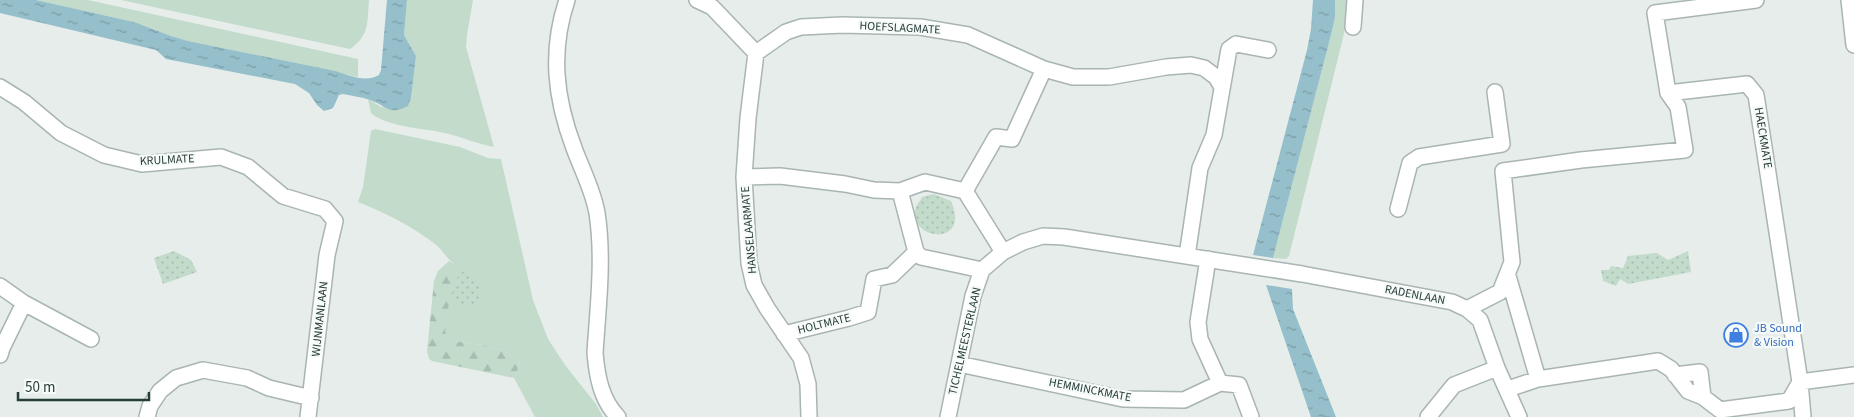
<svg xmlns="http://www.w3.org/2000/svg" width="1854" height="417" font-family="'Source Sans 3',sans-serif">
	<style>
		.grass { fill: #c2dbcb }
		.forest { fill: url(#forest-firs) }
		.park { fill: url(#park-dots) }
		.water { fill: url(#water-ripples) }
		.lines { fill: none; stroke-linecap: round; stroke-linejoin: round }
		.street-casing { stroke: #a9b5b2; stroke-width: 18 }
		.street { stroke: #fff; stroke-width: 15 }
		.labels { text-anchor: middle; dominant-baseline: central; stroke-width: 4.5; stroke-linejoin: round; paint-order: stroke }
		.street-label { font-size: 12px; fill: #273d39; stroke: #f6faf8 }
		.shop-label { font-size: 12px; fill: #366cbe; stroke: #f6faf8; text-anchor: start }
	</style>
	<defs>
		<pattern id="forest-firs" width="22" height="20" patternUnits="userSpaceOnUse" patternTransform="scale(1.25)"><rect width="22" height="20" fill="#c2dbcb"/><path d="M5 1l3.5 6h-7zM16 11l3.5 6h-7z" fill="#a7bdaf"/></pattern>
		<pattern id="park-dots" width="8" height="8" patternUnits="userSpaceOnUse" patternTransform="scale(1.25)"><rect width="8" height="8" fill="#c2dbcb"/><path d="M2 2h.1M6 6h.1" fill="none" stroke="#a7bdaf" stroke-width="1.8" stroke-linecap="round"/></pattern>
		<pattern id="water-ripples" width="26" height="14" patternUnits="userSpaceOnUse" patternTransform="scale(1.25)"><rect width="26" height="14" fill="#95bfcb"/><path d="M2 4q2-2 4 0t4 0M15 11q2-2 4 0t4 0" fill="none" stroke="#7a9ca6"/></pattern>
	</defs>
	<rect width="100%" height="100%" fill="#e6edeb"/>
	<path class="grass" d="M36,0h52l270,59v18l-170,-36 -17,-5 -37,-14z
		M121,0h248c-2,22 1,35 -19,49z
		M407,0h66l-6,35 -1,12 28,100c-16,-3 -30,-9 -45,-13 -23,-6 -60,-6 -78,-21l-3,-14 13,8 22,1 5,-3 3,-7 5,-42 -12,-21z
		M1335,0h16l-9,42 -53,214 -3,3 -13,-1 59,-227 3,-14z
		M375,129l85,18 28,11 13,1 32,141 15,39 17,26 31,39 7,13h-68l-21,-39 6,-14c-9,-18 -48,-20 -66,-23 -3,-2 -7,-5 -9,-9 -4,-13 10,-51 9,-68 -7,-5 -11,-14 -19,-20 -23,-18 -49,-31 -77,-42l5,-15 8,-56z"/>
	<path class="forest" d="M449,261l5,3 1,9 -4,15 -6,44 4,5 5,4c18,3 57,5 66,23l-6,14 -82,-17 -3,-2 -2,-8 7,-70 4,-10z"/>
	<path class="park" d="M934,194l17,7c21,49 -46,38 -35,6 1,-3 5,-7 6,-10z
		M174,251l17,9 6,12 -34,12 -9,-26z
		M1688,251l3,21 -63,12 -8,-5 -4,7 -13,-5 -2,-11h8l2,-4 12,2 5,-12 29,-3 11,7z
		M463,271l8,4 10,16 -3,12 -12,3 -7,-1 -7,-11 2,-12z"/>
	<path class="water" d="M0,0h36l98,22 37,14 17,5 147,30c13,4 31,12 44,4l2,-5 6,-70h20l-3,35 12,21 -5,42 -3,8c-19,10 -21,0 -38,-6 -8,-3 -18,-4 -27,-6l-4,1 -6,13 -9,3 -7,-6 -8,-12 -14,-9 -129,-25 -10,-9 -156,-37z
		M1313,0h22v17l-3,14 -59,227 -20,-3 54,-205 4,-21z
		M1266,285l26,4 1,20 43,108h-25z"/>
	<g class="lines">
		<g class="street-casing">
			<path id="street" d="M567,0c-17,51 -12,98 7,148 8,22 19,42 23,65 7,46 1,93 -2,140 2,23 6,47 23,64
				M697,0l15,7 44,46
				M1849,0l5,45
				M1353,27l2,-27
				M0,87l24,15 37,31 43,22 38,9 79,-7 27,10 35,29 42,13 10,12 -8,34 -19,162
				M1668,93l79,-9 9,11 44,287 3,35
				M744,177l36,-1 65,8 29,6 26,1 25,-9 40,9 38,61
				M900,191l16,61 5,5 61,13
				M965,191l31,-54 16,2 32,-70
				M1398,209l12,-46 9,-6 83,-13 -7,-52
				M1187,256l13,-88 14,-33 15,-86 7,-5 32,6
				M1508,276l30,103
				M0,286l24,17 67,36
				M1467,309l33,-17 12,-30 -9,-91 78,-11 104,-10 -7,-43 -10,-14 -13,-80 101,-13
				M784,334l65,-16 19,-6 6,-33 18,-4 24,-23
				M0,355l2,-7 22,-45
				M959,364l164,35 61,1 36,-17 -20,-44 -2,-17 10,-63
				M1675,375l25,-3 3,25
				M1800,382l54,-7
				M1220,383l19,2 12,32
				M1508,389l30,-10 120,-18 13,8 17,22 15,6 17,13 69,-9 11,-19
				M147,417l3,-11 10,-15 16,-13 27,-8 44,8 22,10 42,10
				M809,417l-1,-33 -7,-26 -34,-50 -13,-23 -5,-22 -5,-86 4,-59 8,-65 30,-21 15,-5 41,-2 78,2 48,8 76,34 29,8h36l57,-10 25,-2 13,3 12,9 6,10
				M948,417l25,-121 9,-26 21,-18 20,-10 20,-6 21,1 238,37 150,28 15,7 13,11 17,48 22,49
				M1428,417l26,-32 43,-17"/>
		</g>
		<use href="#street" class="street"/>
	</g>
	<defs>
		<g id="shop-ring" transform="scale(1.25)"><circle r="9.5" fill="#f6faf8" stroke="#3f7fe0" stroke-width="1.5"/><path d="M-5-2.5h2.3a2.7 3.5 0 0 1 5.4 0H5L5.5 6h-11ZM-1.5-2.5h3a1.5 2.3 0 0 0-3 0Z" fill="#3f7fe0"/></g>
	</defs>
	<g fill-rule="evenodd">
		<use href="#shop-ring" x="1736" y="335"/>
	</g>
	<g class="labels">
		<g class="street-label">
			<text transform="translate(900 28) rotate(3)">HOEFSLAGMATE</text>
			<text transform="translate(1763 138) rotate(81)">HAECKMATE</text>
			<text transform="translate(167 160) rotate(-3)">KRULMATE</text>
			<text transform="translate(749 230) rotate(-95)">HANSELAARMATE</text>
			<text transform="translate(1415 295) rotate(11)">RADENLAAN</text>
			<text transform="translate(320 319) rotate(-84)">WIJNMANLAAN</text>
			<text transform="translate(824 324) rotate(-14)">HOLTMATE</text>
			<text transform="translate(965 341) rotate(-77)">TICHELMEESTERLAAN</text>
			<text transform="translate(1090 390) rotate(11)">HEMMINCKMATE</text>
		</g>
		<g class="shop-label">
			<text x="1754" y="328">JB Sound<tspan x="1754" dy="14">&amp; Vision</tspan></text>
		</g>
	</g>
	<path d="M18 392v8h131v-8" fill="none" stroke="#273d39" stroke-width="2.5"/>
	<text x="25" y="392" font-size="15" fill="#273d39" stroke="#f6faf8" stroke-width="4" paint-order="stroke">50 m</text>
</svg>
